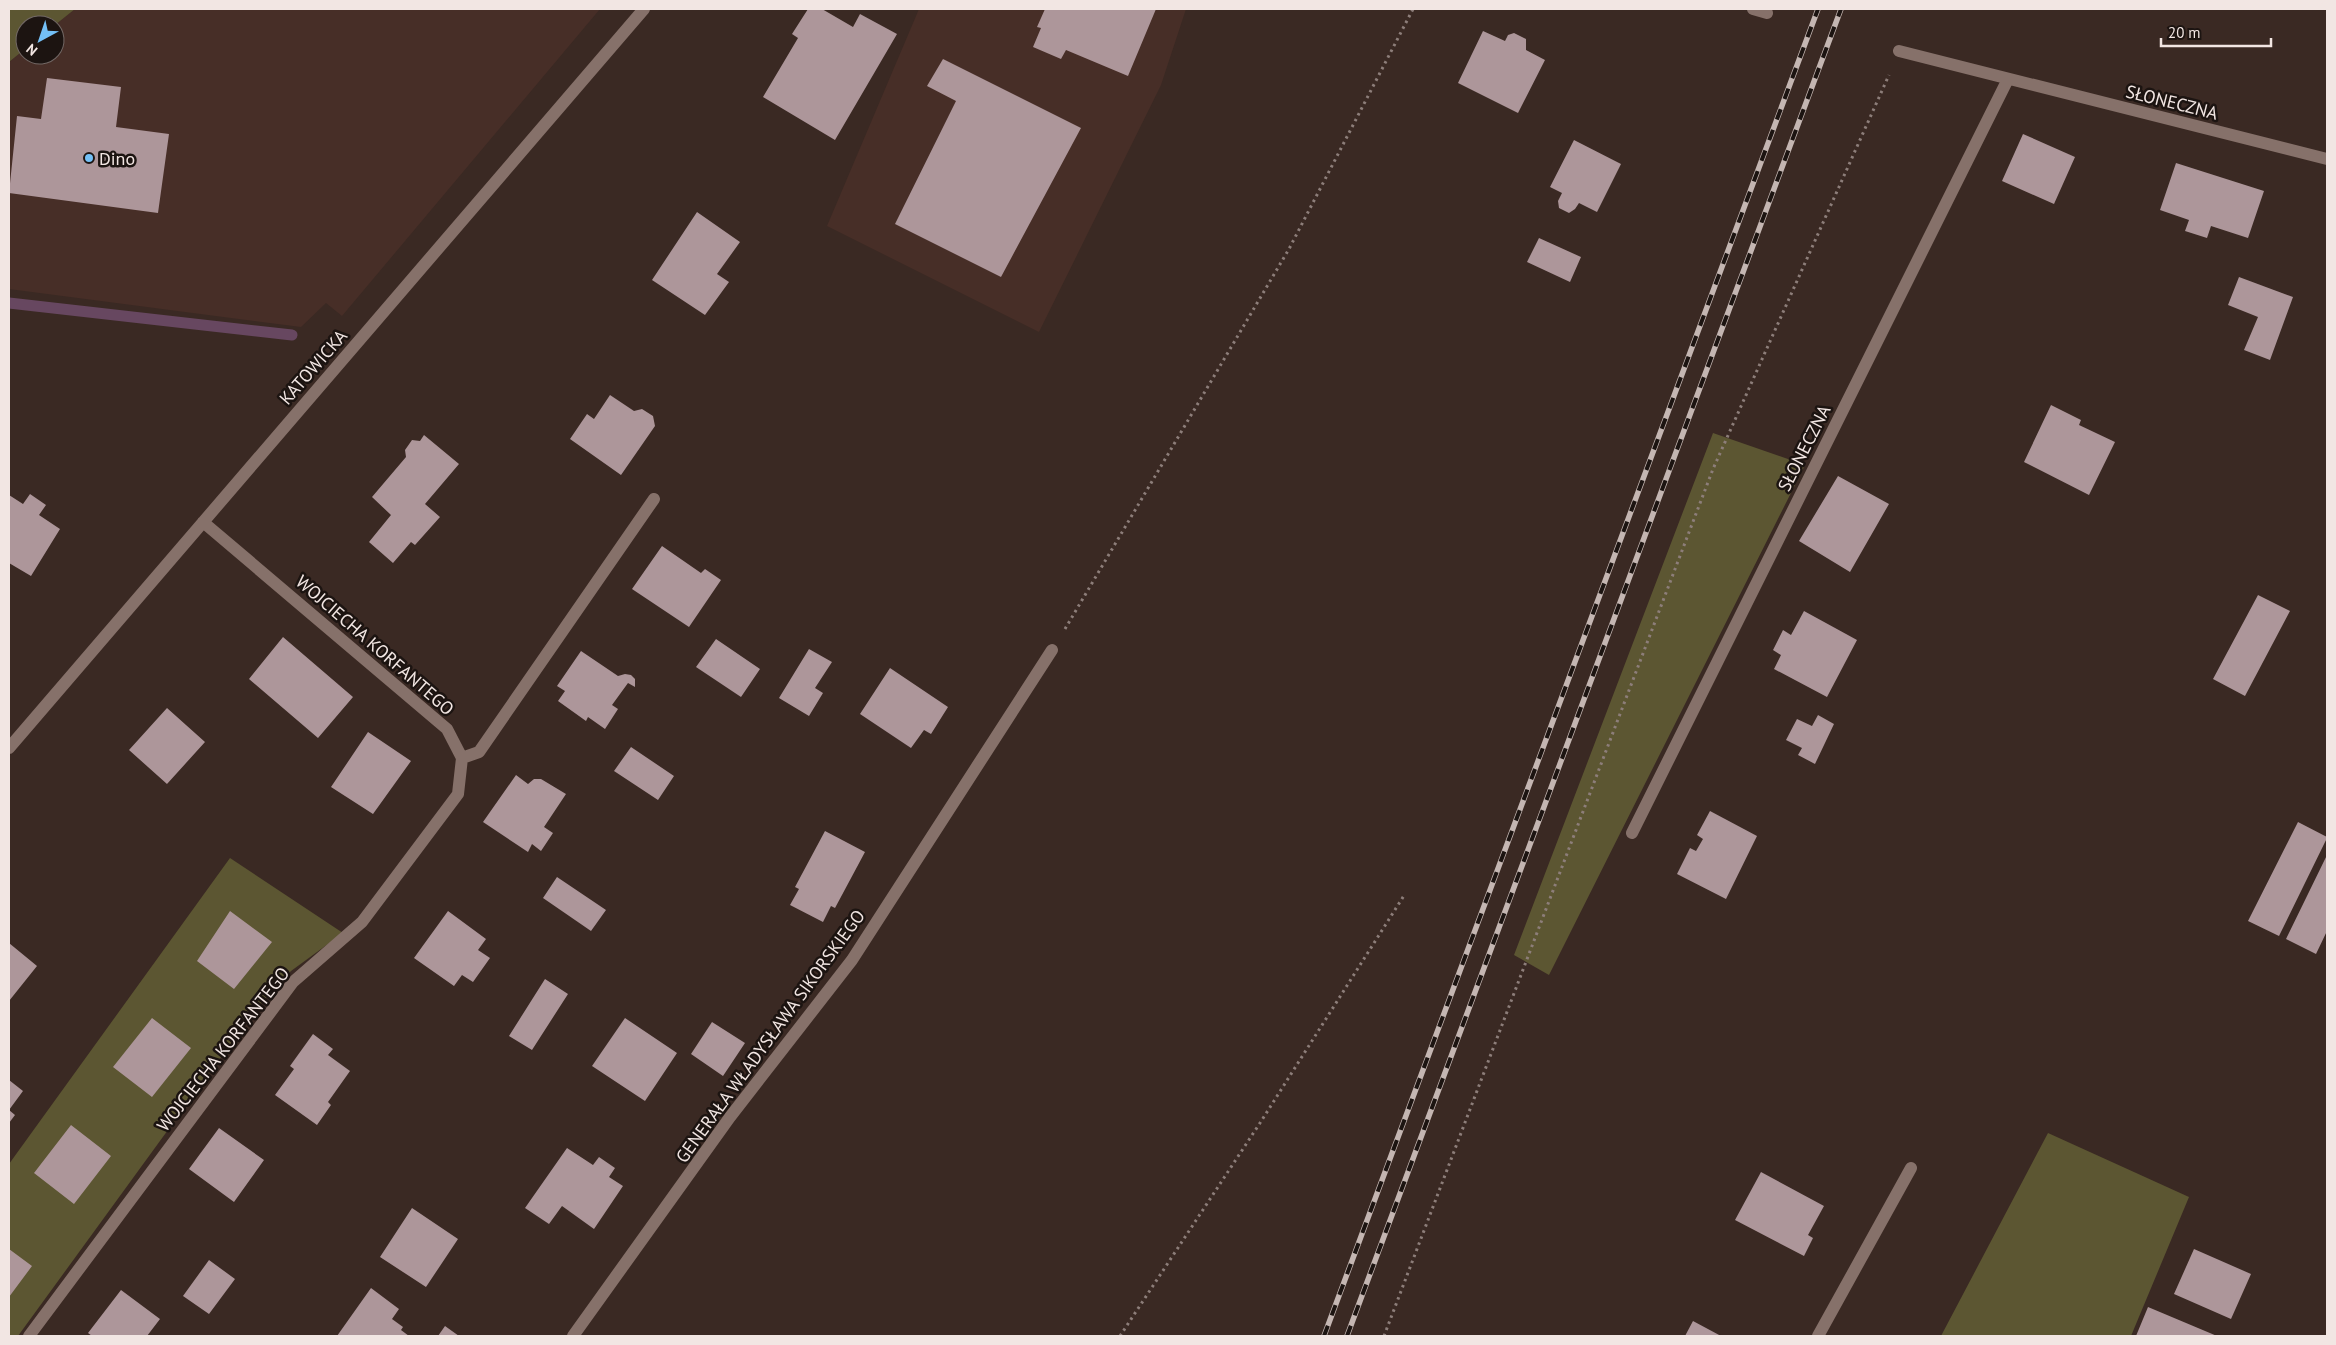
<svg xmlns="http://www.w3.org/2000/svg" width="2336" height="1345" font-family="'PT Sans',sans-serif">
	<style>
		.built { fill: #472e27 }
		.green { fill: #5c5632 }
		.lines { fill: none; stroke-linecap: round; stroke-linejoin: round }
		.stream { stroke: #674760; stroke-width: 11 }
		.building { fill: #ad969a }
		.path { stroke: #8d7e7a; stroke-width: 3; stroke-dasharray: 2.5 4; stroke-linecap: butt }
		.minor { stroke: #86716a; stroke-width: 12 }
		.rail-casing { stroke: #c4b6b2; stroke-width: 5.5 }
		.rail { stroke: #1c1411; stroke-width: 4; stroke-dasharray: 11; stroke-linecap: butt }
		.poi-dot { fill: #74c0f6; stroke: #1c1411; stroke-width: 2 }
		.labels { text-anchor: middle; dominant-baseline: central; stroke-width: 5; stroke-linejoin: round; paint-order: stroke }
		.street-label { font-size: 18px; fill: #f2e6e3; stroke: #1c1411 }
		.poi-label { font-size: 18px; fill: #f2e6e3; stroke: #1c1411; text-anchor: start }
	</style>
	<rect width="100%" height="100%" fill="#3a2923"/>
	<path class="built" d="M75,9h525l-258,307 -16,-13 -25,24 -292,-38v-227l16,-13v6h30v-30z
		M919,9h267l-25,76 -122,247 -212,-106z"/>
	<path class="green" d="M9,9h66l-20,16h-30v24l-16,13z
		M1713,433l92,32 -256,510 -35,-20z
		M230,858l113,75 -52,38 -35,38 -238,327h-9v-172z
		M2048,1133l141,64 -58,139h-190z"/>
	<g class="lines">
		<path class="stream" d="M9,303l283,32"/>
	</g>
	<path class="building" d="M808,9h14l31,18 7,-13 37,20 -62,106 -72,-43 35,-59 -6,-4z
		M1045,9h111l-28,67 -62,-26 -5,9 -28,-12 8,-19 -4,-1z
		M1483,31l22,10 3,-6 6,-2 12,6v11l19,10 -27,53 -60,-30z
		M943,59l138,69 -80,149 -106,-53 61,-123 -29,-15z
		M47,78l74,9 -5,40 53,7 -11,79 -149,-20 8,-77 24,3z
		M2023,134l52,23 -21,47 -52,-23z
		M1574,140l47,24 -24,48 -18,-9 -4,6 -6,4 -10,-5 -1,-7 4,-8 -12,-6z
		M2176,163l88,28 -16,47 -37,-12 -4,12 -22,-7 4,-11 -29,-10z
		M697,212l43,30 -23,32 12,8 -24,33 -53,-35z
		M1539,238l42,19 -11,25 -43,-20z
		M2239,277l54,20 -23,63 -26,-10 14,-33 -30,-12z
		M610,395l24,16 8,-2 11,7 2,10 -34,49 -51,-36 17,-25 7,5z
		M2051,405l30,15 -2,5 36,17 -26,53 -65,-33z
		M424,435l35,29 -34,40 15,13 -25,28 -4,-3 -18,21 -24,-21 22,-27 -19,-18 34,-40 -1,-7 7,-10 8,1z
		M1838,476l51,28 -39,68 -51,-31z
		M30,494l16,11 -7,10 21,14 -29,47 -22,-13v-68l14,9z
		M662,546l39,27 4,-4 16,11 -32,47 -57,-38z
		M2258,595l32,16 -45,85 -32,-17z
		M1804,611l53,29 -30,57 -53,-28 7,-14 -8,-5 10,-20 8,5z
		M283,637l70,60 -35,41 -69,-59z
		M716,639l44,30 -19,28 -45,-30z
		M809,649l23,13 -17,26 8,5 -14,23 -30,-18z
		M581,651l37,25 7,-2 6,1 4,4v8l-7,-4 -16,22 6,4 -13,20 -17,-12 -2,4 -28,-20 7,-10 -8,-5z
		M890,668l58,39 -17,27 -7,-4 -13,18 -51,-34z
		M167,708l38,34 -38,42 -38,-34z
		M1818,715l16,9 -19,40 -17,-9 4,-7 -16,-8 11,-21 15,7z
		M368,732l43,29 -38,53 -42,-27z
		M631,747l43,29 -16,24 -44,-29z
		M516,775l12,9 6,-5h7l25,15 -22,33 9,6 -12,18 -9,-7 -4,8 -45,-30z
		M1710,811l47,25 -31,63 -49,-25 13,-26 6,3 7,-12 -6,-4z
		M2298,822l29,15v1l-48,98 -31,-15z
		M825,831l40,21 -30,56 -4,-2 -8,16 -33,-17 9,-16 -4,-2z
		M2327,855v76l-11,23 -30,-15z
		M557,877l49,33 -15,21 -48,-33z
		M230,911l42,31 -38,47 -37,-28z
		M448,911l38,28 -8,11 12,8 -17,24 -11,-7 -8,11 -40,-28z
		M9,943l28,23 -28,35z
		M545,979l23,15 -36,56 -23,-14z
		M152,1018l39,30 -39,49 -39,-30z
		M625,1018l52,35 -32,48 -53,-35z
		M712,1022l33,21 -22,33 -32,-22z
		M313,1034l20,15 -5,6 22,16 -22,31 3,3 -14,20 -42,-30 19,-26 -4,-3z
		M9,1080l14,11 -14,19 6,5 -6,8z
		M71,1125l40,31 -37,48 -40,-31z
		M219,1128l45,32 -30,42 -45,-33z
		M567,1148l26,17 6,-8 16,11 -6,9 14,9 -29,43 -32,-23 -13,18 -24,-16z
		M1761,1172l63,34 -16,29 5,3 -9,18 -69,-36z
		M412,1208l46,31 -32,48 -46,-30z
		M9,1249l23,17 -23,31z
		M2194,1249l57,25 -20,45 -57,-25z
		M209,1260l26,19 -26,35 -26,-18z
		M371,1288l28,21 -7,10 11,8 -2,3 8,6h-72z
		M121,1290l39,29 -13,17h-55l-4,-3z
		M2148,1307l69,29h-81z
		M1693,1321l28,15h-36z
		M445,1326l14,10h-21z"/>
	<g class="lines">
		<path class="path" d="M1065,629l224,-380 124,-240
			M1120,1336l140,-213 145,-229
			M1384,1336l329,-867 176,-394"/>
		<path class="minor" d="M1753,9l14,4
			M1899,51l428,108
			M9,748l635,-739
			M462,758l17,-6 175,-253
			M1632,833l376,-754
			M29,1336l264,-354 69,-60 96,-128 4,-36 -15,-29 -244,-207
			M573,1336l157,-219 122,-157 200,-310
			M1818,1336l93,-168"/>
		<g class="rail-casing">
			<path id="rail" d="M1324,1336l494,-1327
				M1347,1336l494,-1327"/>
		</g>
		<use href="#rail" class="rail"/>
	</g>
	<circle class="poi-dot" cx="89" cy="158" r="5"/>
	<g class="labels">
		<g class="street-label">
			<text transform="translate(2172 102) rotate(14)">SŁONECZNA</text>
			<text transform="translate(313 367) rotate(-49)">KATOWICKA</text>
			<text transform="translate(1804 448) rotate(-63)">SŁONECZNA</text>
			<text transform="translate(375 645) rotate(41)">WOJCIECHA KORFANTEGO</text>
			<text transform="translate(770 1036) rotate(-54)">GENERAŁA WŁADYSŁAWA SIKORSKIEGO</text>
			<text transform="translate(223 1049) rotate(-52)">WOJCIECHA KORFANTEGO</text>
		</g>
		<g class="poi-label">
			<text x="99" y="158">Dino</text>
		</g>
	</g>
	<rect width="2336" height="1345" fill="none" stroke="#f2e6e3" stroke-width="20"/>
	<g transform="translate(40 40) rotate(220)"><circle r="24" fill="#1c1411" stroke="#726865"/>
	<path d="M0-4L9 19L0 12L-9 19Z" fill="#74c0f6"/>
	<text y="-8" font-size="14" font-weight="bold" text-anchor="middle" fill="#f2e6e3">N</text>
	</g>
	<path d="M2161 38v8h110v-8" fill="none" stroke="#f2e6e3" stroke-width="2.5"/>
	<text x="2168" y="38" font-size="15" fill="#f2e6e3" stroke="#1c1411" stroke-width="4" paint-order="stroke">20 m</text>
</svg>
